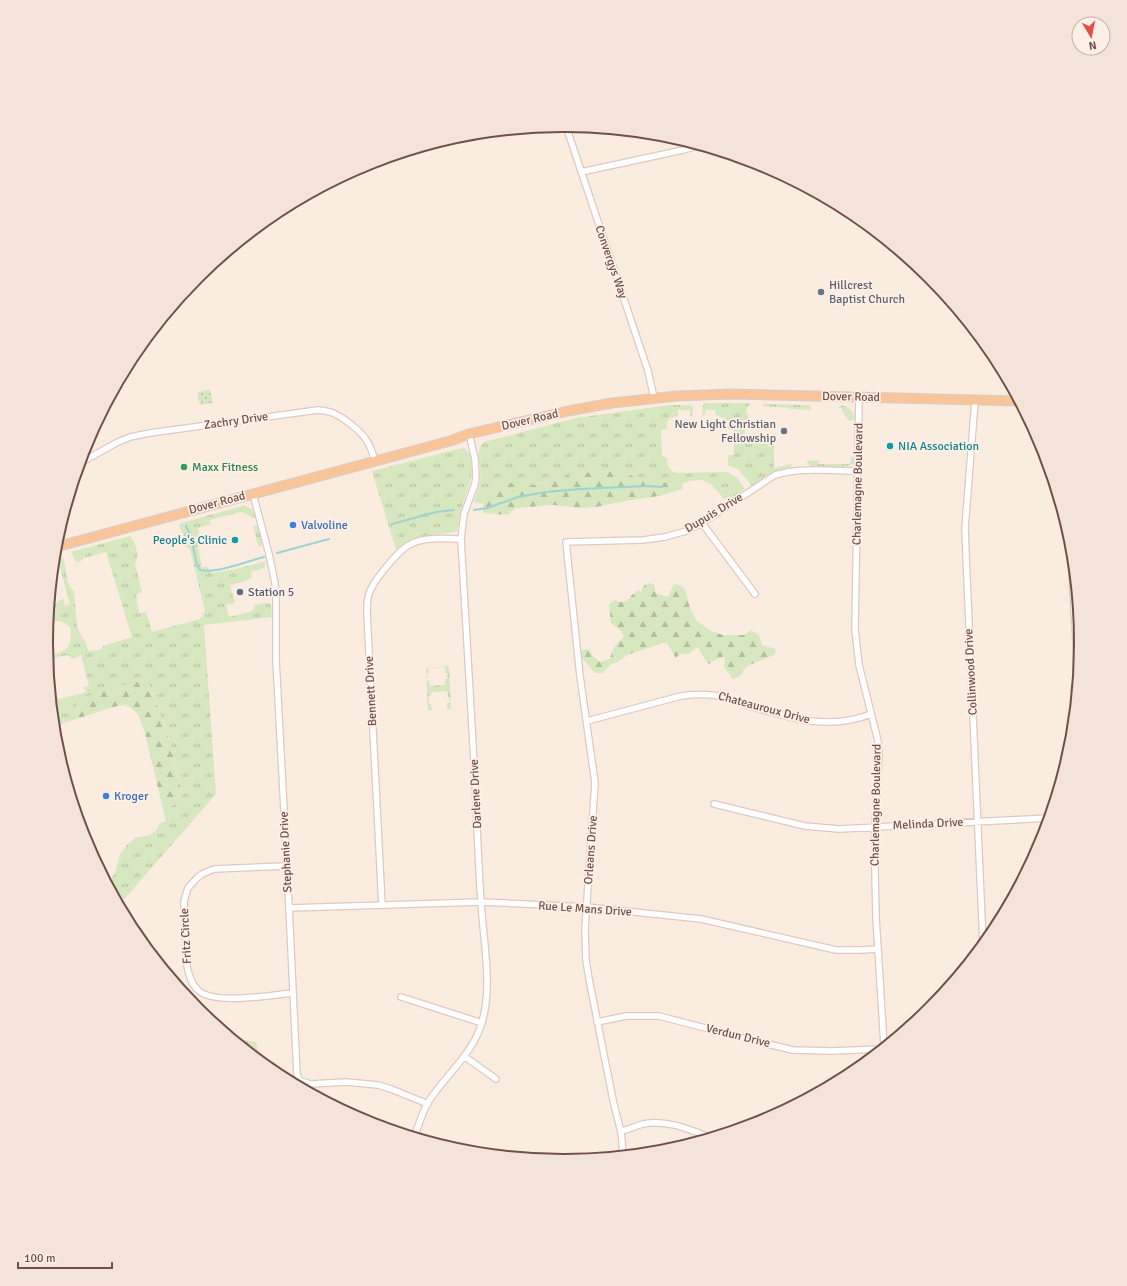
<svg xmlns="http://www.w3.org/2000/svg" width="1127" height="1286" font-family="Signika,sans-serif">
	<style>
		.grass { fill: url(#grass-tufts); fill-rule: evenodd }
		.forest { fill: url(#forest-firs) }
		.garden { fill: url(#garden-dots) }
		.lines { fill: none; stroke-linecap: round; stroke-linejoin: round }
		.stream { stroke: #9dd4d3; stroke-width: 2 }
		.minor-casing { stroke: #e0c9c0; stroke-width: 8 }
		.primary-casing { stroke: #d7cecc; stroke-width: 11 }
		.minor { stroke: #fff; stroke-width: 5.5 }
		.primary { stroke: #f8c49a; stroke-width: 9 }
		.worship-dot { fill: #6b7280; stroke: #fef0e6; stroke-width: 1.5 }
		.culture-dot { fill: #0f9aa8; stroke: #fef0e6; stroke-width: 1.5 }
		.leisure-dot { fill: #2e9e5b; stroke: #fef0e6; stroke-width: 1.5 }
		.shop-dot { fill: #3f7fe0; stroke: #fef0e6; stroke-width: 1.5 }
		.service-dot { fill: #5c6f8a; stroke: #fef0e6; stroke-width: 1.5 }
		.labels { text-anchor: middle; dominant-baseline: central; stroke-width: 3.5; stroke-linejoin: round; paint-order: stroke }
		.street-label { font-size: 12px; fill: #705049; stroke: #fef0e6 }
		.worship-label { font-size: 12px; fill: #5b616d; stroke: #fef0e6; text-anchor: start }
		.culture-label { font-size: 12px; fill: #0d838f; stroke: #fef0e6; text-anchor: start }
		.leisure-label { font-size: 12px; fill: #27864d; stroke: #fef0e6; text-anchor: start }
		.shop-label { font-size: 12px; fill: #366cbe; stroke: #fef0e6; text-anchor: start }
		.service-label { font-size: 12px; fill: #4e5e75; stroke: #fef0e6; text-anchor: start }
		.rim { fill: none; stroke: #705049; stroke-width: 2 }
	</style>
	<defs>
		<pattern id="grass-tufts" width="24" height="20" patternUnits="userSpaceOnUse"><rect width="24" height="20" fill="#d7e7c0"/><path d="M3 7l-1-3M5 7V3M7 7l1-3M15 17l-1-3M17 17v-4M19 17l1-3" fill="none" stroke="#b3be9e"/></pattern>
		<pattern id="forest-firs" width="22" height="20" patternUnits="userSpaceOnUse"><rect width="22" height="20" fill="#d7e7c0"/><path d="M5 1l3.5 6h-7zM16 11l3.5 6h-7z" fill="#b3be9e"/></pattern>
		<pattern id="garden-dots" width="8" height="8" patternUnits="userSpaceOnUse"><rect width="8" height="8" fill="#d7e7c0"/><path d="M2 2h.1M6 6h.1" fill="none" stroke="#b3be9e" stroke-width="1.8" stroke-linecap="round"/></pattern>
	</defs>
	<rect width="100%" height="100%" fill="#fbece0"/>
	<path class="grass" d="M705,403h44l1,2 -3,2 -1,6 2,2v7h-3v15l29,2v29l17,-4 1,4c-16,1 -27,9 -40,18l-14,-17 -10,-4v-8l1,-2h5l-1,-25 -5,-1v-7l-2,-3 -10,-4 -1,-5h-10v5l-3,1 1,-10z
		M763,404l47,1 1,5 -22,-1v-1l-26,-2z
		M670,405h21l2,2 -1,9 -2,-1v-5h-12v6l-8,2 -3,3v8l-6,1 1,26 5,2c0,8 2,14 11,15l50,-1 10,7 7,10 -17,12 -4,-2 -13,-15 -9,-4 -12,1 -8,2h-16l-16,-1 -41,-11 -35,3 -23,7 -28,5 -21,-4 -9,5 -8,9 -2,8 -9,-2c2,-7 5,-14 6,-21 2,-13 -6,-30 4,-39l92,-24 64,-9z
		M841,405c8,2 14,6 13,15l-4,1 -3,-2 -6,-11h-2v-1z
		M464,448l6,6c6,20 -3,37 -9,55 -2,7 -2,15 -4,22l-2,1c-21,3 -42,3 -59,18l-24,-79 86,-22z
		M851,457h1l3,2v4c-9,6 -34,4 -45,3l-4,-5 13,-1v4h31z
		M243,506c7,1 12,4 12,12h-3l-7,-5 -4,-1 -32,8 2,4 -13,4 1,5 -3,5 6,29h5l5,6 24,-4 30,-8 -2,7 -13,4 1,6 -6,3 -16,4 5,18 -9,2 3,12 21,-5 4,-3v-4l10,-2 7,1 1,13 -68,8 12,169 -96,110v2l-12,-23 7,-10 5,-19 9,-11 6,-5 14,-3 8,-5 3,-7 6,-2 -3,-12 18,-7c1,-13 -3,-25 -5,-37 -7,-29 -17,-55 -28,-83l-23,3 -25,8 -23,10 -1,16 -15,5 -2,-2 -6,-18h-1l-1,-9h4l4,4 28,-7 -4,-5 6,-1 -8,-31 -8,4 -6,-4 -19,5 -1,-4c20,-4 24,-7 24,-28 -8,-8 -12,-8 -23,-5v-5l3,-1 2,-4 -2,-2 7,-10 5,-2 2,7 5,-2 -11,-40 -4,-4 -1,-3 6,-2 4,5 4,23 6,9 3,34 5,11 4,6 2,8 12,-1 3,-4 29,-9 -26,-85 -22,6 -3,3 -5,1 -5,-10 59,-16c6,7 10,20 5,28l7,28 -6,2 3,19 7,-1 6,20 48,-13 5,-8 -15,-62 -4,-3 -3,-13 -3,-4 -1,-4 2,-2z
		M256,525l3,2 4,17 -3,3 -2,-2 -5,-18z
		M449,666l2,43 -23,1 -2,-42zM445,667v6h2v6h-2v6l-15,1 -1,-5 -2,-1v-7h2v-5zM447,691l1,6h1l1,5 -3,1v6l-15,1 -1,-6h-2v-8h2v-4z"/>
	<path class="forest" d="M609,471l14,2 27,9 32,1 1,6 -24,7 -34,5 -29,6 -15,1 -27,-3 -38,3 -9,7 -24,-2c-1,-14 4,-24 17,-30 7,-3 16,2 24,2 18,1 34,-8 51,-11 11,-2 23,-2 34,-3z
		M647,583l7,1 2,9 12,4 6,-13 6,1 5,4 5,19 7,13 14,10 12,4h21l7,-5 8,5 3,10 14,4 -2,6 -27,11 -9,11 -5,2 -9,-12 1,-11 -10,4 -6,4 -4,-4 -7,-13 -10,7h-8l-4,4 -10,-16 -39,13 -9,7 -7,2 -8,9h-8l-14,-16 -1,-6 8,-2 6,8 6,5 10,-3c2,-10 6,-16 14,-22l-3,-6 -10,-8 -2,-19 6,-4 5,2 7,-1 4,-5 7,-6 3,2 2,-5z
		M137,682h11c11,28 21,54 28,83 2,13 6,24 5,37l-18,7 -18,-76 -7,-19 -7,-6 -7,-3 -11,2 -37,12 1,-16 10,-7z
		M239,1039l17,3 3,13v4l-23,-19z"/>
	<path class="garden" d="M210,390l3,13 -13,2 -3,-13z"/>
	<g class="lines">
		<path class="stream" d="M474,510l13,-2 31,-11 28,-5 34,-3 67,-3 15,1
			M392,524l44,-12 18,-2
			M186,526l5,11 6,28 3,5c15,4 48,-9 64,-13
			M277,553l52,-14"/>
		<g class="minor-casing">
			<path id="minor" d="M566,126l82,245 6,27
				M581,172l102,-22 15,-4
				M859,398l-4,231 4,36 19,76 1,15 -4,71v46l1,44 8,129
				M975,401l-10,127 1,27 17,389
				M80,463l36,-20 14,-6 20,-4 168,-23c5,1 11,1 15,3 11,5 28,18 34,28 4,6 6,13 8,20
				M253,494l16,60 6,29 1,13v64l11,206 10,208 3,7 11,3 35,-2 32,3 13,4 37,15
				M702,523l53,71
				M1070,539l8,137
				M587,721l94,-25c15,-2 30,-3 45,2 5,1 9,4 14,5 44,13 86,29 131,11
				M714,804l91,22 34,3 210,-11
				M287,866l-73,3 -12,5 -5,4 -9,10 -4,13 3,65c2,9 4,18 12,25 17,14 71,4 94,2
				M382,905l-15,-292c0,-9 0,-17 4,-24 5,-11 28,-39 38,-44 15,-9 36,-6 52,-6
				M289,908l192,-6 106,5 114,12 135,31h25l17,-1
				M401,997l81,26
				M597,1022l29,-6h33l104,27 30,7 38,1 50,-2
				M464,1056l32,23
				M622,1131c7,-2 14,-5 21,-7 22,-5 46,5 66,13
				M415,1136c3,-11 7,-21 12,-32 17,-28 46,-49 55,-82 11,-36 1,-83 -1,-120 -3,-41 -4,-81 -6,-121 -4,-81 -9,-162 -14,-242l3,-25 11,-30 1,-8 -1,-17 -6,-25
				M622,1155c2,-21 -5,-35 -9,-55 -8,-40 -16,-81 -24,-121l-3,-19 -1,-31 10,-146 -15,-107 -14,-134 77,-2 22,-3 21,-6 16,-8 73,-48c26,-8 56,-4 83,-4"/>
		</g>
		<g class="primary-casing">
			<path id="primary" d="M56,547l394,-106 19,-7 99,-23 44,-8 65,-7 54,-2 287,7"/>
		</g>
		<use href="#minor" class="minor"/>
		<use href="#primary" class="primary"/>
	</g>
	<g class="worship-dot">
		<circle cx="821" cy="292" r="4"/>
		<circle cx="784" cy="431" r="4"/>
	</g>
	<g class="culture-dot">
		<circle cx="890" cy="446" r="4"/>
		<circle cx="235" cy="540" r="4"/>
	</g>
	<circle class="leisure-dot" cx="184" cy="467" r="4"/>
	<g class="shop-dot">
		<circle cx="293" cy="525" r="4"/>
		<circle cx="106" cy="796" r="4"/>
	</g>
	<circle class="service-dot" cx="240" cy="592" r="4"/>
	<g class="labels">
		<g class="street-label">
			<text transform="translate(611 262) rotate(71)">Convergys Way</text>
			<text transform="translate(851 397) rotate(1)">Dover Road</text>
			<text transform="translate(530 420) rotate(-13)">Dover Road</text>
			<text transform="translate(236 421) rotate(-8)">Zachry Drive</text>
			<text transform="translate(858 484) rotate(-89)">Charlemagne Boulevard</text>
			<text transform="translate(217 503) rotate(-15)">Dover Road</text>
			<text transform="translate(714 513) rotate(-31)">Dupuis Drive</text>
			<text transform="translate(971 672) rotate(-93)">Collinwood Drive</text>
			<text transform="translate(371 691) rotate(-93)">Bennett Drive</text>
			<text transform="translate(764 708) rotate(15)">Chateauroux Drive</text>
			<text transform="translate(476 794) rotate(-93)">Darlene Drive</text>
			<text transform="translate(876 805) rotate(-89)">Charlemagne Boulevard</text>
			<text transform="translate(928 824) rotate(-3)">Melinda Drive</text>
			<text transform="translate(591 850) rotate(-86)">Orleans Drive</text>
			<text transform="translate(286 852) rotate(-93)">Stephanie Drive</text>
			<text transform="translate(585 909) rotate(4)">Rue Le Mans Drive</text>
			<text transform="translate(186 936) rotate(-93)">Fritz Circle</text>
			<text transform="translate(738 1036) rotate(14)">Verdun Drive</text>
		</g>
		<g class="worship-label">
			<text x="829" y="285">Hillcrest<tspan x="829" dy="14">Baptist Church</tspan></text>
			<text x="776" y="424" text-anchor="end">New Light Christian<tspan x="776" dy="14">Fellowship</tspan></text>
		</g>
		<g class="culture-label">
			<text x="898" y="446">NIA Association</text>
			<text x="227" y="540" text-anchor="end">People's Clinic</text>
		</g>
		<g class="leisure-label">
			<text x="192" y="467">Maxx Fitness</text>
		</g>
		<g class="shop-label">
			<text x="301" y="525">Valvoline</text>
			<text x="114" y="796">Kroger</text>
		</g>
		<g class="service-label">
			<text x="248" y="592">Station 5</text>
		</g>
	</g>
	<path d="M0 0H1127V1286H0ZM563 132H564A510 510 0 0 1 1074 642V644A510 510 0 0 1 564 1154H563A510 510 0 0 1 53 644V642A510 510 0 0 1 563 132Z" fill="#f3e3d9" fill-rule="evenodd"/>
	<path class="rim" d="M563 132H564A510 510 0 0 1 1074 642V644A510 510 0 0 1 564 1154H563A510 510 0 0 1 53 644V642A510 510 0 0 1 563 132Z"/>
	<g transform="translate(1091 36) rotate(170)"><circle r="19" fill="#fef0e6" stroke="#c5b0a7"/>
	<path d="M0-3L7 15L0 10L-7 15Z" fill="#e15049"/>
	<text y="-6" font-size="11" font-weight="bold" text-anchor="middle" fill="#705049">N</text>
	</g>
	<path d="M18 1262v6h94v-6" fill="none" stroke="#705049" stroke-width="2"/>
	<text x="24" y="1262" font-size="12" fill="#705049" stroke="#fef0e6" stroke-width="3" paint-order="stroke">100 m</text>
</svg>
